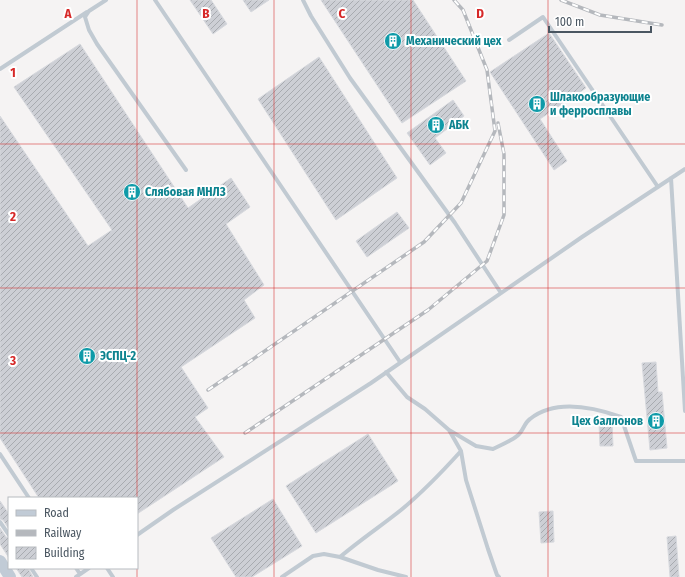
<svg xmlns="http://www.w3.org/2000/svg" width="685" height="577" font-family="'Fira Sans Condensed',sans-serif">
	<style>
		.building { fill: url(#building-hatch); stroke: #d7d9de }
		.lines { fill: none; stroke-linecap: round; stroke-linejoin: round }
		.lane { stroke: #c1cad2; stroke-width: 4 }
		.secondary { stroke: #c1cbd6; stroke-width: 12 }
		.rail-casing { stroke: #b5b8bd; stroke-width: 3.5 }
		.rail { stroke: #fff; stroke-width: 2; stroke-dasharray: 6; stroke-linecap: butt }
		.grid { fill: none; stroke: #d62828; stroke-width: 1; stroke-opacity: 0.55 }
		.labels { text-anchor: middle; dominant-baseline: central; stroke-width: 4; stroke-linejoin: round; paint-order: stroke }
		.culture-label { font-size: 12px; font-weight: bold; fill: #0d838f; stroke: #fff; text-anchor: start }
		.grid-label { font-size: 13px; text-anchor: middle; font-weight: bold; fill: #d62828; stroke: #fff; stroke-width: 4; stroke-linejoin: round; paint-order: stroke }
	</style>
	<defs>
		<pattern id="building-hatch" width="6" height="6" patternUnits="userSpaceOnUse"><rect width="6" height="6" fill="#cdcfd5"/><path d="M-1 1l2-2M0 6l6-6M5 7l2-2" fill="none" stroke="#a8abb0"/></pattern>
	</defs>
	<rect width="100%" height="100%" fill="#f5f3f3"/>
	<path class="building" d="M190,0h21l16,24 -14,10z
		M243,0h26l-18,12z
		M321,0h92l53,81 -64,42z
		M549,33l37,55 -46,31 27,42 -13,9 -64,-98z
		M80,44l108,164 43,-30 19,29 -24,17 38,61 -20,15 11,18 -74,49 27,41 -13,9 29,40 -87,57v-16h-98l-39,-60v-322l88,130 24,-16 -98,-143z
		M319,57l78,121 -61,42 -78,-121z
		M453,100l11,16 -29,22 11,15 -16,12 -23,-32z
		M397,212l12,16 -42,29 -11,-16z
		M656,362l2,30h4l5,56 -17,2 -8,-87z
		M612,422l1,24h-13l-1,-23z
		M368,434l30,47 -82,52 -30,-47z
		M273,499l29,47 -50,31h-16l-25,-39z
		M0,501l9,13v15l-6,-9 -3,-1z
		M553,511l1,31 -13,1 -2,-31z
		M0,528l6,9 3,1v20l-9,-14z
		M676,536l3,41h-9l-3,-40z
		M16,568h12l5,9h-11z"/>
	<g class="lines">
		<path class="lane" d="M106,0l-17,11 -4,6 4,13 8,14 89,126
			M155,0l245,362
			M303,0l8,16 39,62 105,145 46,70
			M509,40l34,-23 115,170
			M0,69l87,-57
			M671,178l14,233
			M386,372l21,25 18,12 24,21 12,21 5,29 22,69 9,26 2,2
			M449,430l27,16 17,3c8,-4 18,-8 24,-13 6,-4 7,-13 13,-17 25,-20 63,-12 91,-2l15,44h49
			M0,454l29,44
			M0,522l9,13
			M137,535l36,-25 198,-127 211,-146 103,-68
			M340,557c20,-17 41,-31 61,-47 22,-18 41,-38 60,-59
			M31,568l6,9
			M76,568l4,6
			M107,568l6,9
			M76,577l13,-9
			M282,577l31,-21 11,-2 16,3 38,13 28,7"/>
		<path class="secondary" d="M0,561l10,16"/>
		<g class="rail-casing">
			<path id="rail" d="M561,0l39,15 62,10
				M208,390l216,-148 37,-39 34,-72 -8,-61 -24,-60 -9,-10
				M245,433l183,-123 59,-49 17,-46v-61l-6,-31"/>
		</g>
		<use href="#rail" class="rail"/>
	</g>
	<path class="grid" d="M137,0v498M274,0v577M411,0v577M548,0v577M0,144h685M0,288h685M0,433h685M137,498v70M137,568v9"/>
	<defs>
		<g id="building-disc" transform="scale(0.9)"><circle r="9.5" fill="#0f9aa8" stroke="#fff"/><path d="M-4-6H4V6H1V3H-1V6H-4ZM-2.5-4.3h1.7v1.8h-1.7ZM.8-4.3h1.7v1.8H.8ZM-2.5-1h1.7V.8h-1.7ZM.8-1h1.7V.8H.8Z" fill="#fff"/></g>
	</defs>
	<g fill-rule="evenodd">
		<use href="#building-disc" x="393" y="41"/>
		<use href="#building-disc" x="537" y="104"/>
		<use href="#building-disc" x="436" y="125"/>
		<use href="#building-disc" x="132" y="192"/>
		<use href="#building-disc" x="87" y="356"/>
		<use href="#building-disc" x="656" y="421"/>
	</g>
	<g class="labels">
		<g class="culture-label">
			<text x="406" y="41">Механический цех</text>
			<text x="550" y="97">Шлакообразующие<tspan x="550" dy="14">и ферросплавы</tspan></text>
			<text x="449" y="125">АБК</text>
			<text x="145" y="192">Слябовая МНЛЗ</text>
			<text x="100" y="356">ЭСПЦ-2</text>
			<text x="643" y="421" text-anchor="end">Цех баллонов</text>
		</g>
	</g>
	<g class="grid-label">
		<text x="68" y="18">A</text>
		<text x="206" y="18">B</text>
		<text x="342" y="18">C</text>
		<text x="480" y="18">D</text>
		<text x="13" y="77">1</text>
		<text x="13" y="221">2</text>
		<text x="13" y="365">3</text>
	</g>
	<rect x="8" y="497" width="130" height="72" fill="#ffffff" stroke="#b7bbc0"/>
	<rect x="16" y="510" width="20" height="6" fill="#c1cbd6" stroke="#b7bbc0"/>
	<text x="44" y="517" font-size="12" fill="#4a5661">Road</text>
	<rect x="16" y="530" width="20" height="6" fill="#b5b8bd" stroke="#b7bbc0"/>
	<text x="44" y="537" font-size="12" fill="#4a5661">Railway</text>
	<rect x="16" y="547" width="20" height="12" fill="url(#building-hatch)" stroke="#b7bbc0"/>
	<text x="44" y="557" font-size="12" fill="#4a5661">Building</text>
	<path d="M549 26v6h102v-6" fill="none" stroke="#4a5661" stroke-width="2"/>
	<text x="555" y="26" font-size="12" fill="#4a5661" stroke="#ffffff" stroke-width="3" paint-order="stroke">100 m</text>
</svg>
